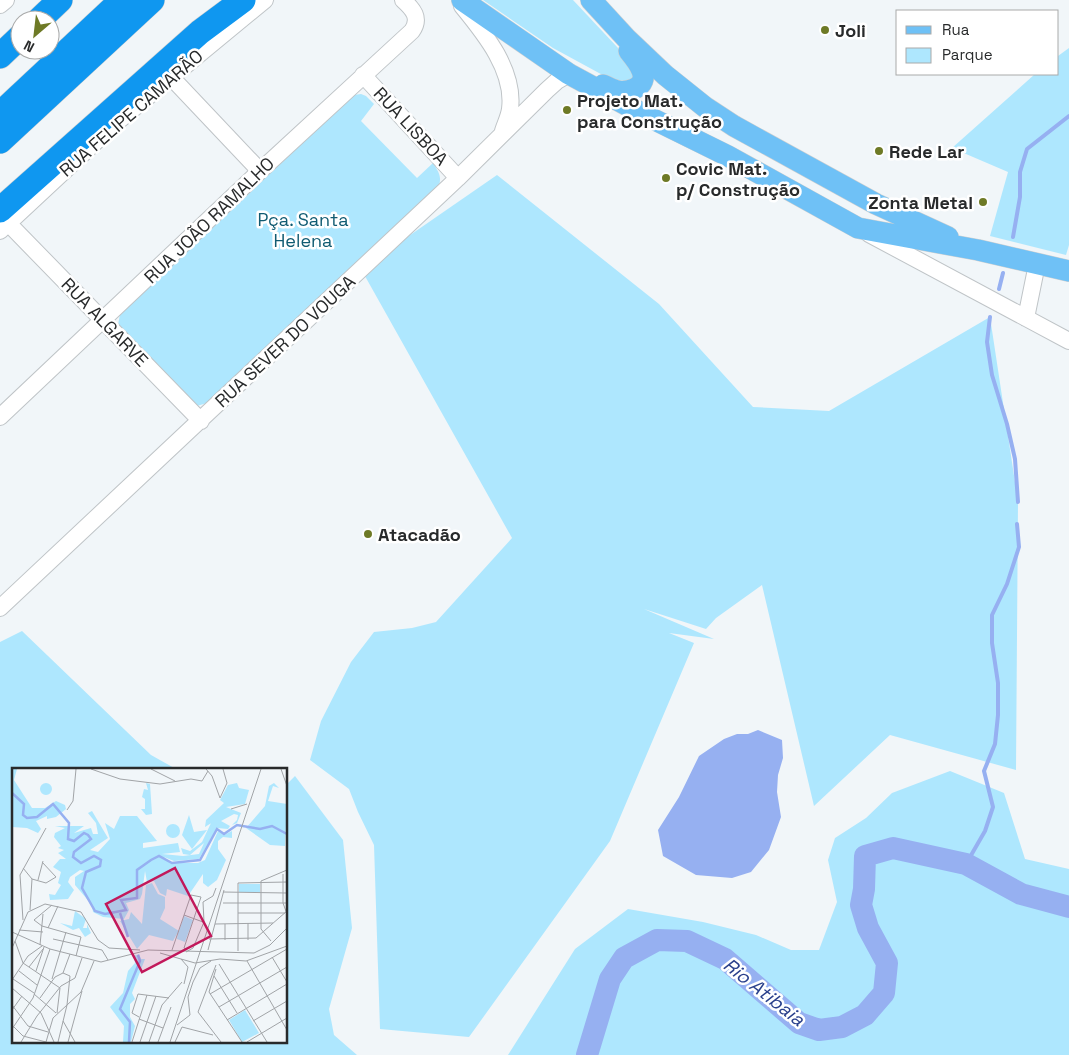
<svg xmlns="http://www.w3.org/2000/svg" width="1069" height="1055" font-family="'Space Grotesk',sans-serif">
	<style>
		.green { fill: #aee7fe }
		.water { fill: #96b0f1 }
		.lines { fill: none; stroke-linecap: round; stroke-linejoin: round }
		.stream { stroke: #96b0f1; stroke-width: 4 }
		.river { stroke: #96b0f1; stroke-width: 22 }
		.minor-casing { stroke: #bfc4c7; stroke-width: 18 }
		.major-casing { stroke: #d0d0d0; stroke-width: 22 }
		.highway-casing { stroke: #d0d0d0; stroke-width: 26 }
		.minor { stroke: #fff; stroke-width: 16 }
		.major { stroke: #6fc1f6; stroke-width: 21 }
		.highway { stroke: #0f97f0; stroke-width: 25 }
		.poi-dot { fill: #6e7a26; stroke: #fff; stroke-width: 2 }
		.labels { text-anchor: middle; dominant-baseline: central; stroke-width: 5; stroke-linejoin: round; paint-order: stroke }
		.poi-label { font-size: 18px; font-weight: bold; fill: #282a2b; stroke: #fff; text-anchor: start }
		.street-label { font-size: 18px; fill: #282a2b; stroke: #fff }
		.park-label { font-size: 18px; fill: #105b72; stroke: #fff }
		.water-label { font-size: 19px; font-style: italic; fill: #2a408c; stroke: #fff }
		.inset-river { fill: none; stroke: #96b0f1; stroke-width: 2.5 }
		.inset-road { fill: none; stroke: #a1a4a7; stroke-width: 1 }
		.view { fill: #c2185b; fill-opacity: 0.15; stroke: #c2185b; stroke-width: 2.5 }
		.inset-edge { fill: none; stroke: #282a2b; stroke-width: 2.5 }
	</style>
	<rect width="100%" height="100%" fill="#f1f6f9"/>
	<path class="green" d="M483,0h90l61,65 2,10 -15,10 -68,-37z
		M1069,48v197l-3,10 -76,-19 18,-64 -56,-24 83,-74h23v-18z
		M361,94l5,2 8,8 -13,17 56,57 16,-15c7,11 9,14 5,26l-228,213 -13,4 -79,-81 2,-11 234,-219z
		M497,175l162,129 94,103 76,4 161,-94 28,185 -2,268 -126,-35 -76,71 -52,-221 -46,33 -10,11 -62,-20 70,30 -45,-6 25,10 -84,198 -141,196 -89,-8 -6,-184 -16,-33 -9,-23 -39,-29 11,-39 30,-59 23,-30 38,-4 24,-6 76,-84 -151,-269z
		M22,631l129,124 25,14h-162v272h272v-256l9,-9 48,64 9,88 -23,81 5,26 23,20h-357v-413z
		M950,771l54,22 21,66 44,10v186h-561l67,-106 53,-40 75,13 53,13 35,15h28l18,-48 -9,-42 7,-22 31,-20 26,-25z"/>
	<path class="water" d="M758,730l24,10 1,18 -5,17 -1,17 4,25 -12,33 -18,22 -19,6 -36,-3 -33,-19 -5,-26 21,-33 20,-41 25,-17 13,-5h11z"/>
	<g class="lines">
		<path class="stream" d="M1013,237l7,-40v-25l7,-23 42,-33
			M999,289l4,-16
			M990,317l-3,25 5,33 15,49 8,35 3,43
			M966,864l19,-33 8,-24 -9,-36 11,-27 3,-29v-32l-6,-40v-28l15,-31 12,-37 -2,-23"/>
		<path class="river" d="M587,1055l23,-76 14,-21 33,-18 30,1 38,18 74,64 20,7 23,-3 23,-12 19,-22 3,-30 -19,-35 -7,-23 3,-16 1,-33 28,-8 73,16 55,30 48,13"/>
		<g class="minor-casing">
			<path id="minor" d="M0,5l6,-5
				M462,6c23,28 53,65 48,103 -1,8 -5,15 -7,22
				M363,75l95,103
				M171,77l89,94
				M8,223l193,198
				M0,231l117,-109 148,-122
				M869,234l200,107
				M1026,318l11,-54
				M0,417l260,-246 152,-140c9,-13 1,-22 -9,-31
				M0,608l458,-430 89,-88 10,-9 12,-7"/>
		</g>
		<g class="major-casing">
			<path id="major" d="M462,0l107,74 76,41 83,41 130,72 120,22 91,21
				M591,0l35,38 39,37 40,32 29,19 142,78 72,33
				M603,85c5,2 10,5 15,6 5,1 11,0 16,-2 19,-9 4,-27 -5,-38"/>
		</g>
		<g class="highway-casing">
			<path id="highway" d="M39,20l21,-20
				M0,56l20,-19
				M0,114l122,-114
				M0,141l152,-141
				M0,210l200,-178 43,-32"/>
		</g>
		<use href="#minor" class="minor"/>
		<use href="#major" class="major"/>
		<use href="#highway" class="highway"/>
	</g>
	<g class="poi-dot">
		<circle cx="825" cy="30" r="5"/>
		<circle cx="567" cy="110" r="5"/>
		<circle cx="879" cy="151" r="5"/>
		<circle cx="666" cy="178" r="5"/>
		<circle cx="983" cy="202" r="5"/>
		<circle cx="368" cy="534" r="5"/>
	</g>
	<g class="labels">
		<g class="poi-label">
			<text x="835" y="30">Joli</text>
			<text x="577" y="100">Projeto Mat.<tspan x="577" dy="21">para Construção</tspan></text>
			<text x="889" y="151">Rede Lar</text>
			<text x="676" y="168">Covic Mat.<tspan x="676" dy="21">p/ Construção</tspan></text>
			<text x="973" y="202" text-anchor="end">Zonta Metal</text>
			<text x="378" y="534">Atacadão</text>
		</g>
		<g class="street-label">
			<text transform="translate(131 113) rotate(-41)">RUA FELIPE CAMARÃO</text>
			<text transform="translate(411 126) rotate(47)">RUA LISBOA</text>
			<text transform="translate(209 220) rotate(-44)">RUA JOÃO RAMALHO</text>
			<text transform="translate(105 322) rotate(46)">RUA ALGARVE</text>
			<text transform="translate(285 341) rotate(-43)">RUA SEVER DO VOUGA</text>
		</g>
		<g class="park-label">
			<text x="303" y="219">Pça. Santa<tspan x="303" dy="21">Helena</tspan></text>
		</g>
		<g class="water-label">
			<text transform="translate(764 992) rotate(38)">Rio Atibaia</text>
		</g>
	</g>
	<g transform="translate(12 768)">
		<rect width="275" height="275" fill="#f1f6f9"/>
		<path d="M0,1h5l-3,11 18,28h13l11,-7 9,4 1,4 -10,8 -9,2v-3l-11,5 5,8 -3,4 -11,-5 -15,-1zM28 21a6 6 0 1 1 12 0a6 6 0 1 1-12 0ZM134,15l4,1 2,30 -6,1 -5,-6h4v-10l-3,-2 2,-8 4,1zM225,15l2,5 10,2 -4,14 -19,3 15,6 -4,10 -5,2 5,-5 1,-5 -4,-1 -13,7 9,5 -2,3 -11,-1 -18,31 -25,2 -10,-4 6,6h28l7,-3 13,-29 6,4 8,-4v7l-9,-1 -5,4v8l8,11 -9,20 -9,7 -5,-4v-9l-15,22 -21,-7 -1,7 -6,-3 -6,-12 -7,1 -2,-11 -3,23 -2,5 -14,4 3,7 -5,9 -21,-2 -10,-5 -1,-7 -17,-20v-8l9,-6 -4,-1 -10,7 -2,5 6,8 -6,9 -18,1 -1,-6 6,1 6,-10 -3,-2 3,-11 -8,-5 7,-8h6l-8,-6 6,-3 -6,-2 3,-2 -7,-9 1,-4 10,-5 -10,-2h29l-10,7 17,-5 2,6h5l-2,-11 -8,-10 4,-2 16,27 -18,12 8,2 12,-13 -5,-16 9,6 6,-13h17l20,25 -14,2v5l35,-5 2,9 -18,2 21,2 16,-2 5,-11 -14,12 -7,-1 -2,-6 9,3 12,-9 9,-19 13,-8 -19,12 1,-7 18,-17 -4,-3 8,-15zM262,15l5,5 -6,-2 -5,15 19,3 -2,42 -15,-1 -24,-17 19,-22 4,-20zM177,47l5,17 13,-2 -15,19 -10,-14zM154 63a7 7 0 1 1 14 0a7 7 0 1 1-14 0ZM140,115l6,11 7,3v11l-5,11 19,12 5,-15 9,4 -8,22 -8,-3 1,-7 -5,9 -24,-6 -12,14 -17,-28 9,-2 2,-7 11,12 4,-39zM227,116h21v8h-21zM63,143l11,8 -3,9h4v-4l4,9 -6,4 -6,-9 -6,2 -13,-7 12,3zM127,186l2,5h4l-13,34 3,6 -5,5v13l5,9 -4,16h-8l1,-16 -14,-19 13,-14 5,-22 7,-8 -1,-7zM233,242l14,23 -17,9 -13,-22z" fill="#aee7fe"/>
		<path class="inset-river" d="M0,25l12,11 -1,11 4,3 10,-1 16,-13 16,19 -1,16 6,2 10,-8 4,2 3,4 -17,13 -1,5 8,6 13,-7 7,4 -1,6 -14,6 -4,16 13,23 10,3 21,-4 -5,-10 16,-2v-28l14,-10 8,-4 13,7 28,-3 17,-31 7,5 13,-9 23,4 12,-3 15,8M108,145l8,24M117,274l1,-20 -10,-13 20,-48 -2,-6"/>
		<path class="inset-road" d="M79,1l29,10 40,5 31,-5 11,2 6,-10M139,1l24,12M194,1l6,7 8,22M269,1l6,17M208,30l7,-15 -4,-14M219,41l16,-5M55,42l6,-9 3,-32M11,100l9,11 14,4 10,-6 -14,-15M271,106v29l4,11M26,112l5,-19M211,124l64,1M211,135h64M40,137l-18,15 8,6 39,11 -5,19M18,142l2,-31M226,145h47M172,147l19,7M11,152l-3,-45 26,-47M236,155v17M203,156l58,-1M36,160l10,-22M7,162l24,2M0,164l38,17 51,13 47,-12 106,3 16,-8 17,-17M41,171l49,11 6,10M197,171l47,-1 31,-27M213,172v-16M3,173l8,22M259,173l-10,-12v-48l26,-11M28,177l3,-31M0,180l16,-36 17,-8 36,8 17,28 11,8 31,2M174,181l-2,-1 17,-51M160,182l19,-55 10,2M196,182l16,-60M226,183v-68l49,-1M174,184l7,-4 11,-26 -1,-20 10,-6 3,-8M148,185l35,10 25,-4 26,2 41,-15M260,189l15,25M169,191l7,8 -4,17M235,193l40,69M11,195l37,25 -3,25M207,196l48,78M204,197l-18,47 23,30M17,199l14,-18M204,201l-7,23 33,50M7,203l18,14M24,203l8,-24M51,205l7,-19M202,208l23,37M1,211l21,14M40,211l14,-47M0,212l16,-24 14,-10M0,220l29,25 13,29M22,226l22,19M198,226l77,-45M28,230l15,-21 8,-4 7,3 -3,29 -9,37M0,237l16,21 20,6M207,239l68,-40M0,242l10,-14M127,249l-7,-4 6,-19 31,4M127,251l24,9M215,252l60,-36M51,253l12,21M241,253l34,-20M165,257l13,-10 -2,-18 5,-15 7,-14 11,-7M2,259l9,9 23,6M0,261l21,-31 17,-49M9,274l16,-26 24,-30 14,-8 7,-20M34,274l7,-24 28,-26 13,-31M56,274l14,-51M120,274l15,-47M128,274l16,-46M137,274l13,-37 20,-23M146,274l13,-35M158,274l91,-273M163,274l7,-15 31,8M235,274l40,-24"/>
		<path class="view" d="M163,100l36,68 -69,36 -36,-68z"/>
		<rect width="275" height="275" class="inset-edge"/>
	</g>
	<rect x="896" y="10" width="162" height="65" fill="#ffffff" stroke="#a9aaaa"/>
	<rect x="906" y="26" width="25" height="8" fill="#6fc1f6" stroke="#a9aaaa"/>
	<text x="942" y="35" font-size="15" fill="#282a2b">Rua</text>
	<rect x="906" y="48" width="25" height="15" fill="#aee7fe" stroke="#a9aaaa"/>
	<text x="942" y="60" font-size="15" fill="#282a2b">Parque</text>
	<g transform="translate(35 35) rotate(208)"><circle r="24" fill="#ffffff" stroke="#a9aaaa"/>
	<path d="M0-4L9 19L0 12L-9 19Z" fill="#6e7a26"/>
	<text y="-8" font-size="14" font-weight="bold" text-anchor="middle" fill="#282a2b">N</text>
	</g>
</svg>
